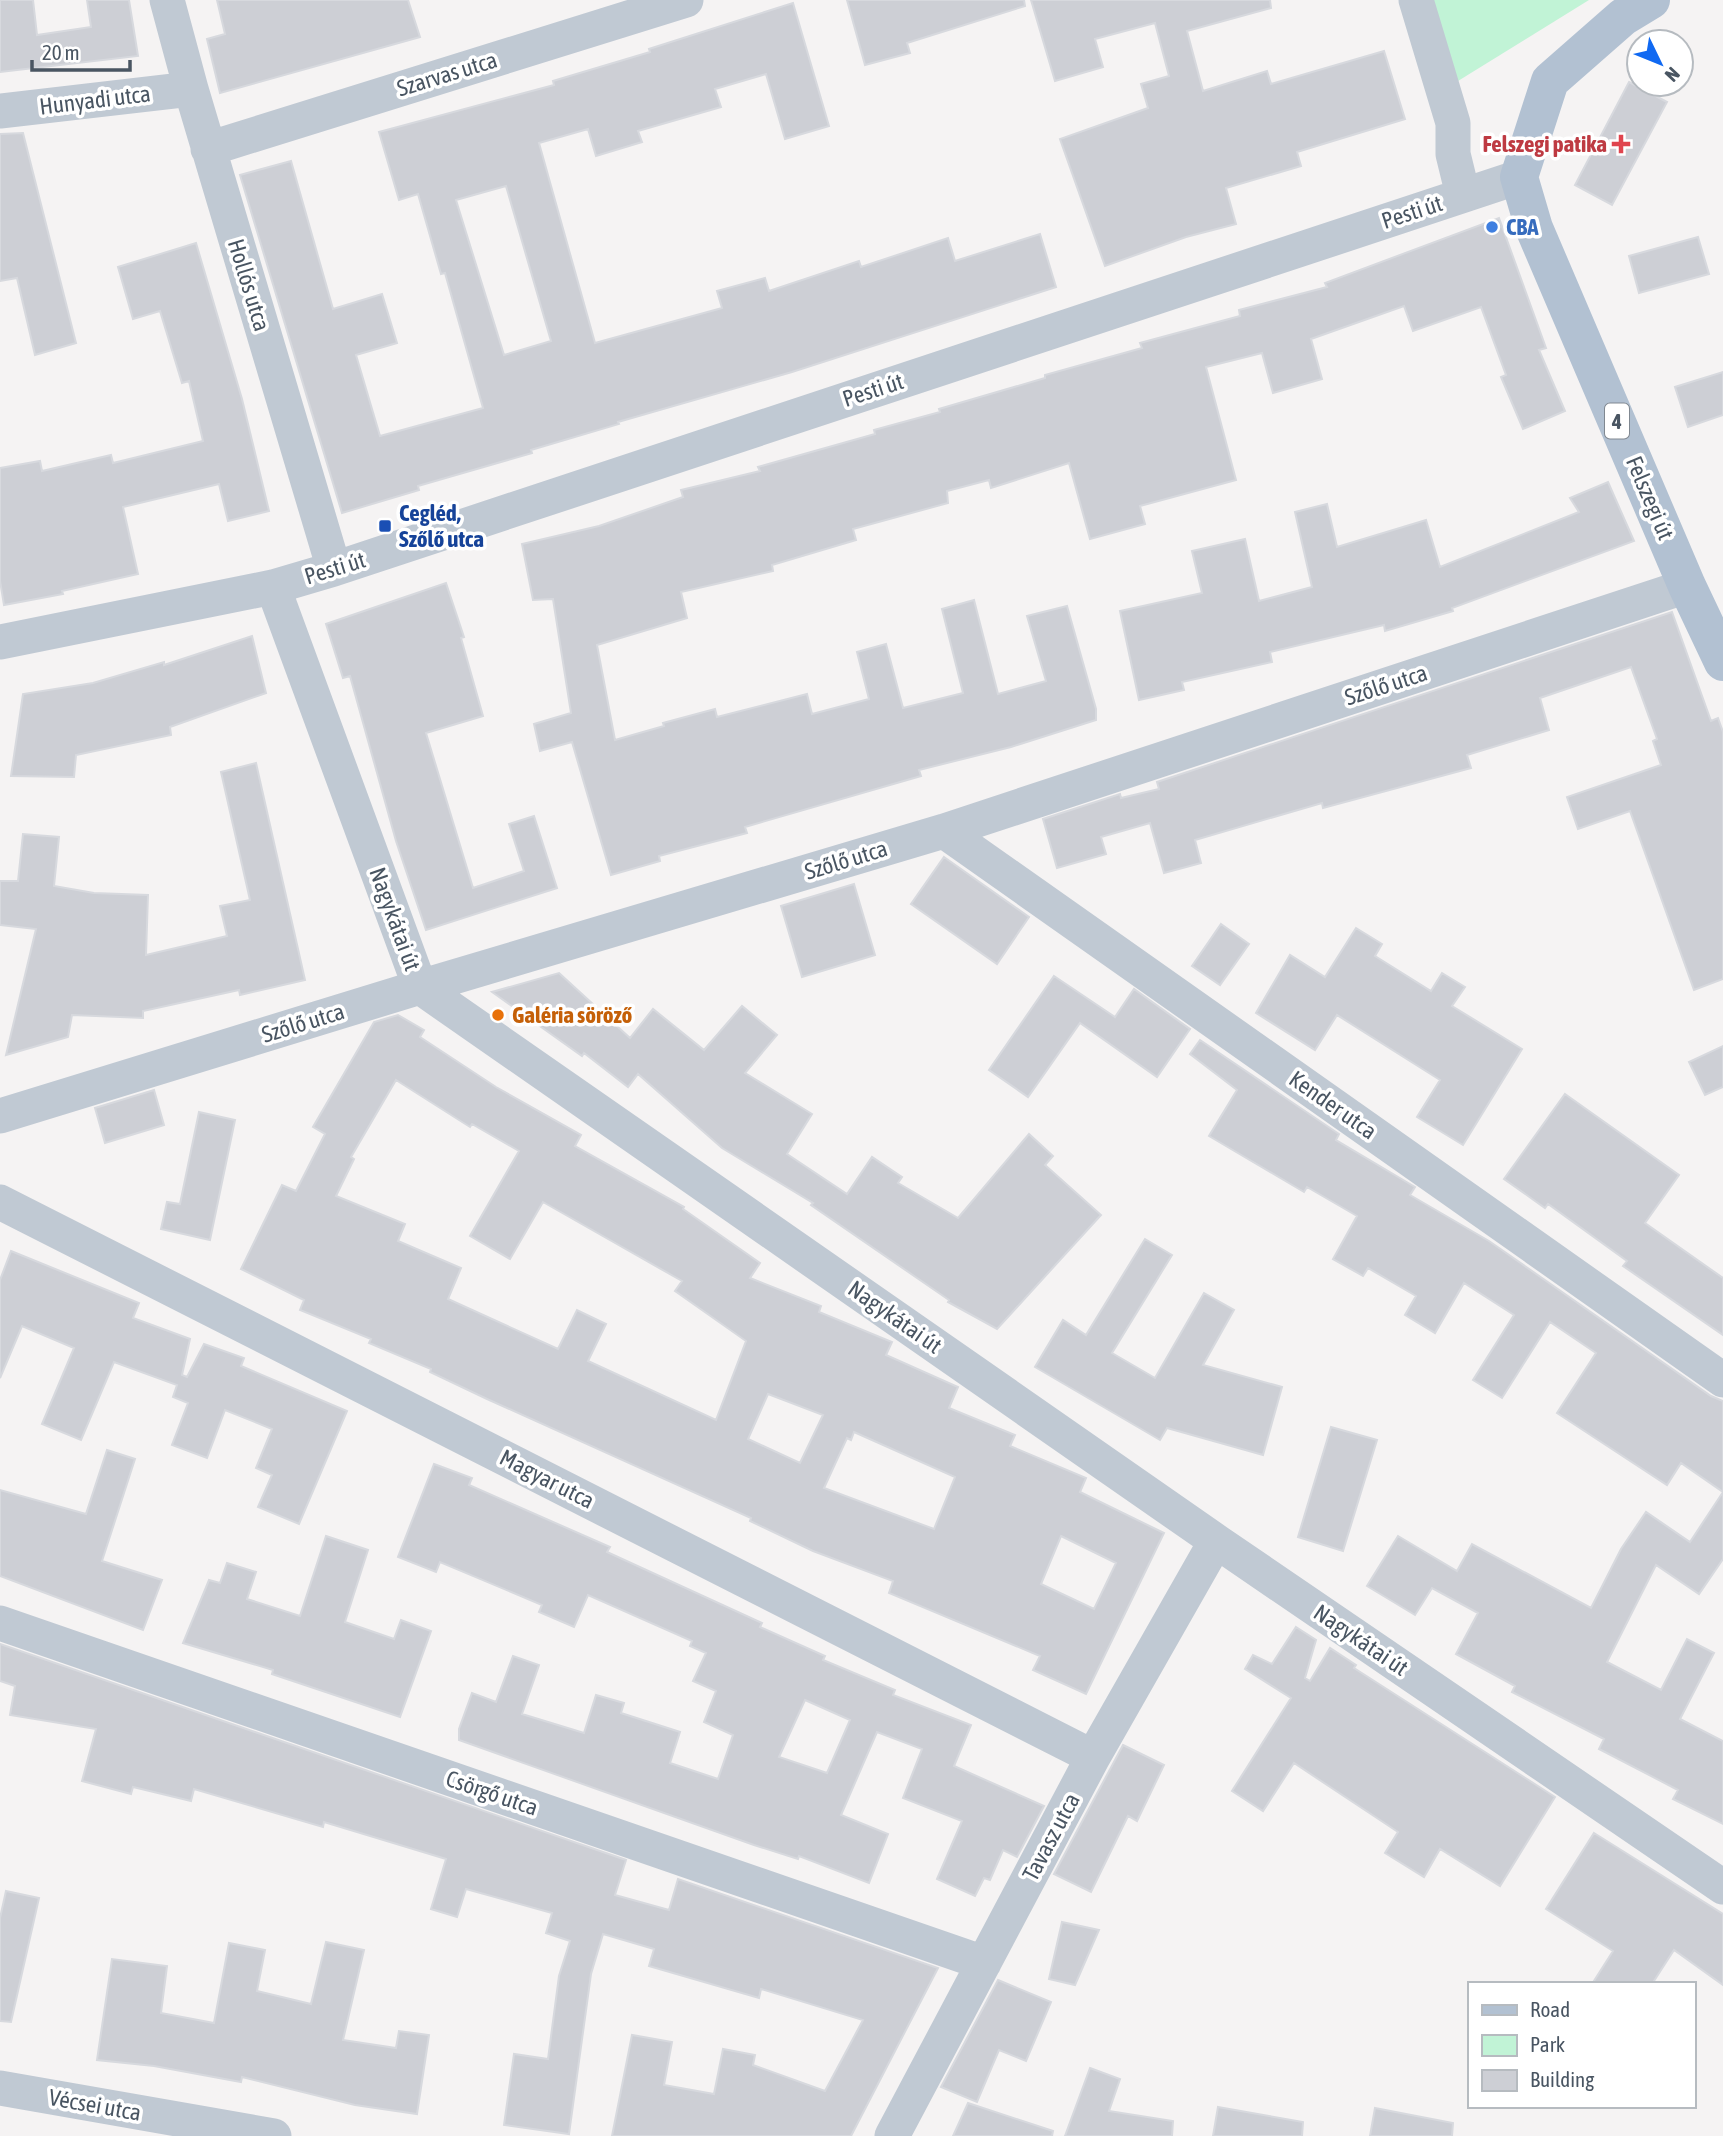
<svg xmlns="http://www.w3.org/2000/svg" width="1723" height="2136" font-family="'Asap Condensed',sans-serif">
	<style>
		.green { fill: #c1f3d6 }
		.building { fill: #cdcfd5; stroke: #d7d9de; stroke-width: 2; fill-rule: evenodd }
		.lines { fill: none; stroke-linecap: round; stroke-linejoin: round }
		.minor { stroke: #c0c9d3; stroke-width: 35 }
		.major { stroke: #b2c1d2; stroke-width: 38 }
		.health-dot { fill: #e0444e; stroke: #fff; stroke-width: 2.5 }
		.shop-dot { fill: #3f7fe0; stroke: #fff; stroke-width: 2.5 }
		.transit-dot { fill: #1a4fb4; stroke: #fff; stroke-width: 2.5 }
		.food-dot { fill: #e8710a; stroke: #fff; stroke-width: 2.5 }
		.labels { text-anchor: middle; dominant-baseline: central; stroke-width: 7; stroke-linejoin: round; paint-order: stroke }
		.shield { fill: #fff; stroke: #808891; stroke-width: 2 }
		.shield-label { font-size: 21px; font-weight: bold; fill: #495562 }
		.street-label { font-size: 23px; fill: #495562; stroke: #fff }
		.health-label { font-size: 23px; font-weight: bold; fill: #be3a42; stroke: #fff; text-anchor: end }
		.shop-label { font-size: 23px; font-weight: bold; fill: #366cbe; stroke: #fff; text-anchor: start }
		.transit-label { font-size: 23px; font-weight: bold; fill: #164399; stroke: #fff; text-anchor: start }
		.food-label { font-size: 23px; font-weight: bold; fill: #c56008; stroke: #fff; text-anchor: start }
	</style>
	<rect width="100%" height="100%" fill="#f5f3f3"/>
	<path class="green" d="M1431,0h158l-131,81z"/>
	<path class="building" d="M0,0h33l4,35 54,-8 -4,-27h42l9,56 -138,16z
		M217,0h191l12,37 -200,56 -13,-54 18,-5z
		M847,0h177l1,6 -118,37 3,10 -45,12z
		M1031,0h239l1,8 -84,23 16,60 64,-20 4,13 113,-33 21,68 -108,33 4,14 -75,22 10,36 -50,13 -81,29 -45,-127 88,-31 -7,-24 28,-8 -14,-53 -60,16 8,28 -48,14z
		M793,3l36,123 -44,13 -19,-65 -51,15 6,18 -83,24 4,11 -46,14 -8,-27 -49,14 56,200 127,-35 -5,-17 48,-13 4,13 90,-30 2,6 87,-29 7,23 85,-27 16,53 -264,85 -174,50 1,2 -88,26 1,3 -114,33 1,4 -77,23 -102,-338 51,-14 42,148 49,-15 15,49 -41,12 24,81 103,-28 -38,-135 -4,1 -23,-80 -19,6 -20,-68 175,-47 -1,-4 97,-29 -1,-3zM506,186l45,155 -47,14 -48,-155z
		M1629,82l38,20 -55,103 -37,-20z
		M23,133l53,210 -41,12 -18,-77 -17,3v-147z
		M1499,218l47,130 -7,2 26,61 -42,18 -22,-52 5,-2 -25,-68 -68,24 -9,-25 -93,33 11,40 -49,14 -11,-40 -56,14 30,113 -96,26 5,18 -55,15 -21,-76 -78,25 -2,-8 -42,11 1,12 -95,26 3,11 -84,25 1,6 -92,21 6,26 -90,27 18,95 49,-14 -1,-3 52,-14 2,8 90,-23 5,20 57,-15 -12,-47 29,-8 17,64 60,-15 -21,-84 32,-9 24,94 48,-13 -19,-65 40,-10 29,103v11l-85,27 -92,23 2,6 -176,51 2,6 -88,23 1,5 -49,14 -39,-133 -32,9 -6,-27 37,-11 -18,-114 -20,1 -11,-56 77,-18 84,-29 -2,-7 79,-19 -2,-4 117,-33 -1,-4 66,-18 -1,-3 106,-31v-3l97,-27 -2,-5 100,-27 -1,-6 88,-23 -2,-4z
		M1698,237l11,37 -70,19 -10,-37z
		M196,243l46,156 27,112 -41,10 -9,-37 -96,23 15,67 -76,17 1,3 -59,11 -4,-24v-113l40,-7 2,10 69,-16 2,8 90,-22 -14,-60 -7,2 -22,-72 -27,8 -15,-52z
		M1723,372v43l-35,12 -13,-40z
		M1608,482l26,59 -182,67 1,3 -68,20 -1,-6 -114,27 2,10 -90,20 2,8 -45,10 -19,-89 82,-18 -10,-42 53,-12 14,62 53,-14 -17,-75 32,-8 10,43 89,-27 14,47 139,-55 -9,-14z
		M446,583l18,54 -3,1 22,78 -57,17 47,155 51,-17 -15,-47 25,-8 23,72 -131,42 -30,-89 -46,-165 -7,2 -17,-54z
		M1672,612l39,109 7,-3 5,14v247l-29,11 -64,-179 -52,18 -11,-32 94,-32 -8,-24 4,-2 -26,-72 -91,31 9,32 -82,25 4,13 -148,40 -1,-5 -127,37 6,23 -37,10 -14,-50 -49,14 5,17 -49,14 -14,-49 77,-25 1,4 38,-9 -2,-7z
		M252,636l14,57 -96,34 1,8 -95,20 -2,22 -63,-1 12,-82 70,-11 71,-21v3z
		M256,763l49,217 -65,15 -1,-5 -96,21v7l-71,-3 -4,22 -62,18 30,-126 -36,-4v-44h18l5,-47 36,3 -5,49 40,7 54,2 -2,60 81,-19 -7,-30 30,-6 -29,-128z
		M944,857l85,60 -32,47 -86,-60z
		M854,884l21,71 -73,22 -21,-71z
		M1221,924l28,20 -29,41 -28,-19z
		M1356,928l26,16 -7,12 56,35 11,-18 23,14 -13,19 70,43 -59,96 -46,-28 23,-37 -103,-65 -22,35 -59,-37 34,-58 35,22z
		M559,973l71,65 23,-29 51,41 38,-44 35,29 -32,38 67,41 -25,40 60,40 25,-37 30,20 -4,6 60,35 71,-84 24,22 -8,9 56,50 -104,114 -49,-27 1,-2 -138,-95 2,-2 -91,-55 -84,-74 -10,13 -44,-34 -2,3 -90,-64z
		M1054,976l61,41 19,-28 56,40 -33,48 -77,-54 -52,74 -39,-27z
		M398,1015l26,15 -4,7 76,50 85,48 -6,11 109,61 -1,2 77,54 -10,15 71,28 -2,6 73,30 -6,13 72,32 -9,21 66,27 -5,11 76,32 -6,14 84,41 -78,161 -53,-24 7,-14 -151,-63 4,-12 -80,-30 -63,-30 1,-3 -264,-119 -57,-27 1,-3 -62,-26 2,-4 -71,-29 4,-10 -63,-31 41,-84 14,6 29,-57 -12,-7 61,-105zM396,1080l74,47 2,-3 47,27 -49,85 40,23 33,-57 139,79 -7,10 71,50 -30,79 -128,-59 18,-37 -29,-14 -19,39 -110,-50 13,-31 -63,-27 7,-17 -69,-28 18,-37 -3,-2zM768,1394l55,21 -23,48 -52,-24zM854,1432l101,45 -21,52 -110,-41 23,-50 4,2zM1061,1536l55,27 -22,46 -53,-25z
		M1200,1040l139,94 -3,6 79,47 -5,8 79,46 222,155 12,5v91l-42,-29 -14,22 -110,-72 39,-60 -46,-31 -48,76 -29,-18 41,-65 -50,-32 -29,50 -30,-18 11,-19 -48,-28 -5,8 -30,-17 24,-43 -50,-29 -3,5 -95,-56 28,-46 -47,-36z
		M1723,1046v41l-18,8 -16,-33z
		M154,1090l10,35 -59,18 -10,-35z
		M1565,1094l114,81 -34,48 78,55v57l-100,-69 4,-5 -79,-57 -3,4 -41,-29z
		M199,1112l36,8 -25,120 -49,-11 6,-27 13,2z
		M1145,1239l27,16 -60,98 43,25 49,-85 30,17 -31,55 79,22 -19,68 -96,-27 -7,12 -125,-73 28,-47 23,15z
		M11,1251l128,52 -6,15 57,21 -8,36 5,2 17,-33 40,14 -3,8 106,45 -48,113 -41,-17 14,-32 -16,-7 16,-39 -47,-19 -18,48 -35,-13 16,-42 -15,-6 4,-12 -63,-23 -33,78 -39,-16 32,-76 -52,-22 -22,52v-98z
		M1331,1427l46,13 -34,111 -45,-14z
		M107,1450l28,9 -33,102 60,19 -19,50 -143,-54v-86l86,24z
		M434,1464l38,14 -3,7 141,62 -3,5 155,71 -2,4 65,29 -2,4 72,30 -2,5 78,30 -17,41 90,40 -27,51 -14,-7 -13,30 -6,-2 -9,18 -38,-17 25,-58 -59,-23 19,-49 -45,-17 -36,83 47,19 -19,49 -70,-27 -1,3 -44,-14 -295,-105v-11l13,-36 24,9 17,-46 26,9 -17,49 62,19 12,-38 28,8 -3,10 59,19 -10,31 48,16 15,-44 -29,-13 12,-31 -23,-10 13,-28 -16,-7 2,-5 -104,-46 -14,32 -35,-15 3,-7 -102,-43 -4,10 -38,-15zM805,1700l45,20 -23,53 -48,-16z
		M1723,1492v67l-24,35 -43,-29 -49,97 54,28 26,-51 27,14 -34,66 43,22v83l-50,-25 5,-9 -79,-41 5,-10 -92,-47 3,-6 -59,-32 22,-41 -46,-25 -17,27 -48,-29 31,-50 59,35 15,-27 119,64 30,-59 25,-37 44,30z
		M326,1536l42,14 -23,72 49,17 7,-19 30,11 -31,86 -128,-43 1,-4 -90,-27 26,-63 11,3 7,-20 29,9 -9,27 53,17z
		M1296,1627l20,13 -11,38 5,3 20,-33 26,17 -2,3 201,129 -55,89 -60,-37 -16,28 -39,-24 13,-21 -104,-69 -31,48 -31,-20 59,-93 -46,-29 8,-14 19,9z
		M0,1644l626,216 -11,35 54,15 9,-31 260,89 -87,168h-239l20,-101 40,7 -8,43 50,9 9,-45 32,6 -2,10 72,26 38,-71 -102,-31 -2,9 -110,-32 5,-17 -51,-15 -12,40 -22,160 -65,-9 10,-71 34,5 11,-83 11,-35 -24,-8 6,-20 -86,-24 -9,28 -26,-8 15,-50 -122,-37 -1,5 -129,-38 -3,12 -58,-14 -2,7 -49,-13 14,-52 -86,-14 5,-29 -15,-5z
		M1123,1745l41,20 -27,56 -9,-5 -37,76 -37,-18z
		M1594,1833l129,81v71l-49,-35 -22,34h-60l21,-33 -67,-42z
		M6,1891l33,7 -28,124 -11,-1v-103z
		M1062,1922l37,8 -24,55 -26,-6z
		M326,1942l38,8 -21,90 53,8 3,-17 30,4 -12,79 -62,-9 -113,-28 -1,5 -87,-16 -57,-6 15,-101 55,7 -6,47 53,10 15,-80 36,7 -8,41 54,13z
		M998,1980l53,22 -25,59 -27,-11 -22,52 -36,-15z
		M1090,2068l30,11 -11,32 64,10 -1,15h-107z
		M968,2103l85,28 -1,5h-99z
		M1218,2107l85,15 -1,14h-89z
		M1375,2108l78,15 -1,13h-82z"/>
	<g class="lines">
		<path class="minor" d="M167,0l24,89 143,480
			M1416,0l37,123v31l10,41
			M0,111l191,-22
			M208,149l478,-149
			M273,587l147,400 796,554 507,346
			M0,642l273,-55 61,-18 1185,-392
			M944,831l779,549
			M0,1116l420,-129 524,-156 743,-245
			M0,1202l1093,555
			M0,1623l984,340
			M0,2088l274,48
			M892,2136l201,-379 123,-216"/>
		<path class="major" d="M1651,0l-28,17 -73,64 -31,96 15,51 153,358 36,76"/>
	</g>
	<path class="health-dot" d="M1617.5 133.5h7v7h7v7h-7v7h-7v-7h-7v-7h7z"/>
	<circle class="shop-dot" cx="1492" cy="227" r="7"/>
	<rect class="transit-dot" x="378" y="519" width="14" height="14" rx="3.5"/>
	<circle class="food-dot" cx="498" cy="1015" r="7"/>
	<g class="labels">
		<rect class="shield" x="1605" y="403.5" width="24" height="35" rx="5"/>
		<g class="shield-label">
			<text x="1617" y="421">4</text>
		</g>
		<g class="street-label">
			<text transform="translate(447 74) rotate(-17)">Szarvas utca</text>
			<text transform="translate(95 100) rotate(-7)">Hunyadi utca</text>
			<text transform="translate(1412 212) rotate(-18)">Pesti út</text>
			<text transform="translate(249 285) rotate(73)">Hollós utca</text>
			<text transform="translate(873 390) rotate(-18)">Pesti út</text>
			<text transform="translate(1650 498) rotate(67)">Felszegi út</text>
			<text transform="translate(335 568) rotate(-17)">Pesti út</text>
			<text transform="translate(1386 685) rotate(-18)">Szőlő utca</text>
			<text transform="translate(846 860) rotate(-17)">Szőlő utca</text>
			<text transform="translate(395 919) rotate(70)">Nagykátai út</text>
			<text transform="translate(303 1023) rotate(-17)">Szőlő utca</text>
			<text transform="translate(1333 1105) rotate(35)">Kender utca</text>
			<text transform="translate(895 1317) rotate(35)">Nagykátai út</text>
			<text transform="translate(547 1479) rotate(27)">Magyar utca</text>
			<text transform="translate(1361 1640) rotate(34)">Nagykátai út</text>
			<text transform="translate(492 1793) rotate(19)">Csörgő utca</text>
			<text transform="translate(1051 1837) rotate(-62)">Tavasz utca</text>
			<text transform="translate(95 2105) rotate(10)">Vécsei utca</text>
		</g>
		<g class="health-label">
			<text x="1607" y="144">Felszegi patika</text>
		</g>
		<g class="shop-label">
			<text x="1506" y="227">CBA</text>
		</g>
		<g class="transit-label">
			<text x="399" y="513">Cegléd,<tspan x="399" dy="26">Szőlő utca</tspan></text>
		</g>
		<g class="food-label">
			<text x="512" y="1015">Galéria söröző</text>
		</g>
	</g>
	<rect x="1468" y="1982" width="228" height="126" fill="#ffffff" stroke="#b6bbc0" stroke-width="2"/>
	<rect x="1482" y="2005" width="35" height="10" fill="#b2c1d2" stroke="#b6bbc0" stroke-width="2"/>
	<text x="1530" y="2017" font-size="21" fill="#495562">Road</text>
	<rect x="1482" y="2035" width="35" height="21" fill="#c1f3d6" stroke="#b6bbc0" stroke-width="2"/>
	<text x="1530" y="2052" font-size="21" fill="#495562">Park</text>
	<rect x="1482" y="2070" width="35" height="21" fill="#cdcfd5" stroke="#b6bbc0" stroke-width="2"/>
	<text x="1530" y="2087" font-size="21" fill="#495562">Building</text>
	<g transform="translate(1660 63) rotate(133)"><circle r="33" fill="#ffffff" stroke="#b6bbc0" stroke-width="2"/>
	<path d="M0-5L12 26L0 18L-12 26Z" fill="#1069f2"/>
	<text y="-10" font-size="19" font-weight="bold" text-anchor="middle" fill="#495562">N</text>
	</g>
	<path d="M32 60v10h98v-10" fill="none" stroke="#495562" stroke-width="3.5"/>
	<text x="42" y="60" font-size="21" fill="#495562" stroke="#ffffff" stroke-width="5" paint-order="stroke">20 m</text>
</svg>
